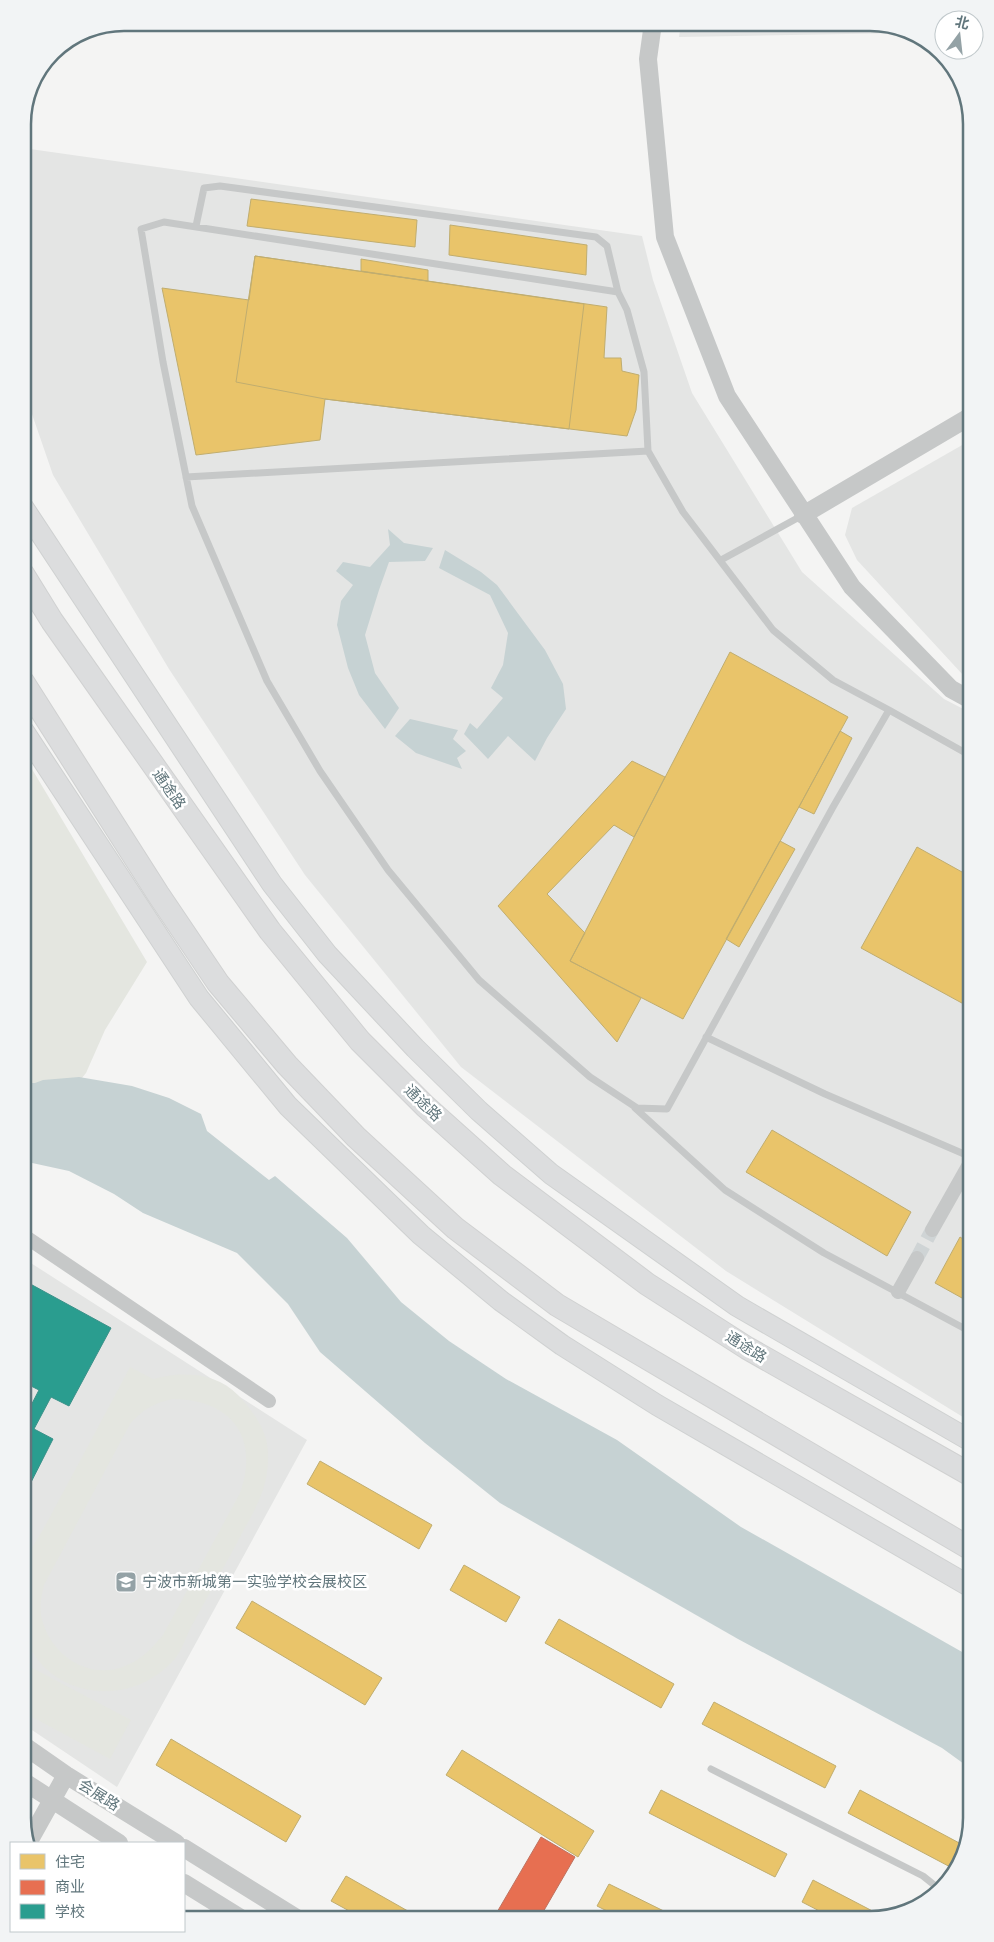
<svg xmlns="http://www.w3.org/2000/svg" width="994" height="1942" font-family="Roboto,'Noto Sans SC',sans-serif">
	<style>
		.built { fill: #e4e5e4 }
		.green { fill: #e4e6e0; fill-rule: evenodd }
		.water { fill: #c6d2d3 }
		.homes { fill: #e9c46a; stroke: #c0ad6f }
		.shops { fill: #e76f51; stroke: #bf715e }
		.schools { fill: #2a9d8f; stroke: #3a9189 }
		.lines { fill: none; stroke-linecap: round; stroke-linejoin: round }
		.minor-tunnel { stroke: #cfd4d5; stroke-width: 14; stroke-dasharray: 14 7; stroke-linecap: butt }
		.secondary-casing { stroke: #cfd1d1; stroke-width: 22 }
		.primary-casing { stroke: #d0d1d1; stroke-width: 24 }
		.service { stroke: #c6c8c8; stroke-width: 7 }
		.minor { stroke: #c6c8c8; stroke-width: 14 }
		.tertiary { stroke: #c6c8c8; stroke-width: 18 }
		.secondary { stroke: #dcddde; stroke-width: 20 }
		.primary { stroke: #dcddde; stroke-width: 22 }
		.labels { text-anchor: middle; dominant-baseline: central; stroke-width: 5; stroke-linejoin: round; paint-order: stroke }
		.street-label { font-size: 15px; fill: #61767c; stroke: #fff }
		.poi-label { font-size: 15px; fill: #61767c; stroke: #fff; text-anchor: start }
		.rim { fill: none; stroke: #61767c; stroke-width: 2.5 }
	</style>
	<rect width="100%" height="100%" fill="#f4f4f3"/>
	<path class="built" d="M681,23h196l27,10 -225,4z
		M23,148l619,88 11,44 39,113 110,179 142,127 27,14v709l-245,-151 -265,-204 -156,-192 -136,-206 -116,-194 -30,-87z
		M971,440v241l-8,-6 -106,-115 -12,-25 7,-27z
		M23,1258l284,182 -190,347 -94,-63z"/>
	<path class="green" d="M23,754l124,208 -42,68 -19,43 -63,77z
		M130,1367l23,12c28,-8 63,-7 85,16 11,12 24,28 28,44 4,16 2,36 -3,51 -6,18 -17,35 -25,51 -16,29 -32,59 -48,88 -5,11 -10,26 -19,34 -41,43 -116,37 -143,-19 -9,-18 -7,-53 -5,-73 0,-12 17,-35 23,-47 28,-52 56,-104 84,-157zM172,1399c59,0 88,38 68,94l-77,142c-11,13 -22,25 -38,31 -37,15 -75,-12 -83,-47 -3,-11 -1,-23 2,-34l86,-161c14,-15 22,-20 42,-25z
		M23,1663l108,57 -21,39 -87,-47z"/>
	<path class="water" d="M388,529l16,14 29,5 -8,13 -36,1 -10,28 -14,45 10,38 24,35 -14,21 -26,-34 -11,-27 -11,-43 4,-24 12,-16 -17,-14 7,-9 27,5 20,-22z
		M445,550l36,22 16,13 48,65 18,34 3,25 -19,29 -12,23 -27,-25 -20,23 -24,-25 6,-11 7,6 26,-31 -12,-10 12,-23 5,-32 -18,-38 -51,-27z
		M410,719l48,11 -5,9 13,12 -9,7 5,11 -46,-16 -21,-17z
		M79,1077l53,9 37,12 32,16 6,17 62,49 6,-4 72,62 54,64 48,39 57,38 111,61 124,87 230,130v112l-29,-21 -204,-109 -238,-136 -75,-60 -105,-91 -32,-48 -51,-51 -94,-40 -29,-19 -45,-23 -46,-10v-78h12l8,-3z"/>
	<path class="homes" d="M251,199l166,21 -2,27 -168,-21z
		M450,225l137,20 -1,30 -137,-20z
		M255,256l352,51 -3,51h17l1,13 17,4 -3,35 -9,26 -302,-37 -5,41 -124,15 -34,-167 87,12z
		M255,256l329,48 -15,125 -244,-30 -89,-17z
		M361,259l67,11v11l-67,-10z
		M730,652l118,65 -165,302 -113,-58z
		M840,731l12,7 -38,76 -15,-7z
		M632,761l33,16 -31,60 -20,-12 -67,69 38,39 -15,28 71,37 -24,44 -119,-136z
		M780,841l15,8 -56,98 -13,-8z
		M917,847l54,30v131l-110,-60z
		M772,1130l139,82 -24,44 -141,-84z
		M960,1237l11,7v59l-36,-20z
		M320,1461l112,64 -13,24 -112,-65z
		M464,1565l56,32 -14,25 -56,-32z
		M252,1601l130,77 -17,27 -129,-77z
		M559,1619l115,65 -13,24 -116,-65z
		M714,1702l122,64 -11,22 -123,-64z
		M171,1739l130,77 -15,26 -130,-77z
		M462,1750l132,81 -16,26 -132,-82z
		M661,1790l126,64 -12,23 -126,-64z
		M860,1790l103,55 -7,25 -108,-57z
		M346,1876l76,43h-58l-33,-18z
		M813,1880l71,37 -14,3 -35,-1 -33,-17z
		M609,1884l71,35h-57l-26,-13z"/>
	<path class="shops" d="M541,1837l34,20 -36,62h-46z"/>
	<path class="schools" d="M23,1280l88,48 -42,78 -18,-9 -17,32 19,10 -30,59v-80l1,1 15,-29 -16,-8z"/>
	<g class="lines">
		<path class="minor-tunnel" d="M917,1258l15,-28"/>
		<g class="secondary-casing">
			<path id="secondary" d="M23,507l249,377 55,70 88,94 64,63 72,63 186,132 234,135
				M23,730l176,268 89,108 133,129 80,66 61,44 95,60 314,182"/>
		</g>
		<g class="primary-casing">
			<path id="primary" d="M23,574l29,47 218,310 90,110 65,65 77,69 145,109 100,64 224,127
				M23,682l135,212 60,89 69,82 69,72 99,91 102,77 414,244"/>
		</g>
		<path class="service" d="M196,226l8,-38 16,-2 376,51 11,9 11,46 9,18 17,62 4,79 35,61 90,118 60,50 56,30 -56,97 -166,302 -30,-1 -47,-31 -111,-97 -91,-110 -68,-99 -53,-90 -75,-175 -29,-144 -22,-133 23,-7 454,70
			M186,477l462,-26
			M721,560l82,-45
			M889,710l82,46
			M706,1037l119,57 146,63
			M635,1108l90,82 99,63 147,79
			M711,1769l212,107 15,12"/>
		<path class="minor" d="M932,1230l39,-69
			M23,1235l246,166
			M898,1292l19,-34"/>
		<path class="tertiary" d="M653,23l-5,36 17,178 62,159 125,191 99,102 20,11
			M803,515l168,-99
			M23,1745l43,30 110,68
			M23,1781l96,62
			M28,1843l38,-68
			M184,1848l114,71
			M184,1883l58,36"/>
		<use href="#secondary" class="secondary"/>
		<use href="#primary" class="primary"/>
	</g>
	<defs>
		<g id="school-square" transform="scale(1.125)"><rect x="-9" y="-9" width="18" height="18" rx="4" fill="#94a2a6" stroke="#fff"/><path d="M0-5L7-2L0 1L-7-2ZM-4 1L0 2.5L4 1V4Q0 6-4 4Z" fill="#fff"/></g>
	</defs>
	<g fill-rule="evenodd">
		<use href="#school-square" x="126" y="1582"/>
	</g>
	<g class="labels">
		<g class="street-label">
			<text transform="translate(169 789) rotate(55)">通途路</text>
			<text transform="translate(423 1103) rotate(44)">通途路</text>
			<text transform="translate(746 1347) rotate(32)">通途路</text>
			<text transform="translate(99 1795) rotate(32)">会展路</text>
		</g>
		<g class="poi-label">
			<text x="142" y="1582">宁波市新城第一实验学校会展校区</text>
		</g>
	</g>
	<path d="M0 0H994V1942H0ZM124 31H870A93 93 0 0 1 963 124V1818A93 93 0 0 1 870 1911H124A93 93 0 0 1 31 1818V124A93 93 0 0 1 124 31Z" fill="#f2f4f5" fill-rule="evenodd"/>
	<path class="rim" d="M124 31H870A93 93 0 0 1 963 124V1818A93 93 0 0 1 870 1911H124A93 93 0 0 1 31 1818V124A93 93 0 0 1 124 31Z"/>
	<rect x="10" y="1842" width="175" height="90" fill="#ffffff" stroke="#c0c8cb"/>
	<rect x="20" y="1854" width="25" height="15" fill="#e9c46a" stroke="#c0c8cb"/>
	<text x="55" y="1867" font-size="15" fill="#61767c">住宅</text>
	<rect x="20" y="1880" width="25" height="15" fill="#e76f51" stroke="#c0c8cb"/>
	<text x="55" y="1892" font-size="15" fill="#61767c">商业</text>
	<rect x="20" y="1904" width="25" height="15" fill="#2a9d8f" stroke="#c0c8cb"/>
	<text x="55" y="1917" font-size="15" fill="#61767c">学校</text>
	<g transform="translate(959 35) rotate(15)"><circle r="24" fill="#ffffff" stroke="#c0c8cb"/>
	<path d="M0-4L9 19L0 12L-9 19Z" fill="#94a2a6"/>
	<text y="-8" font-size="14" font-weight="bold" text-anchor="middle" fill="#61767c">北</text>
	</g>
</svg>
